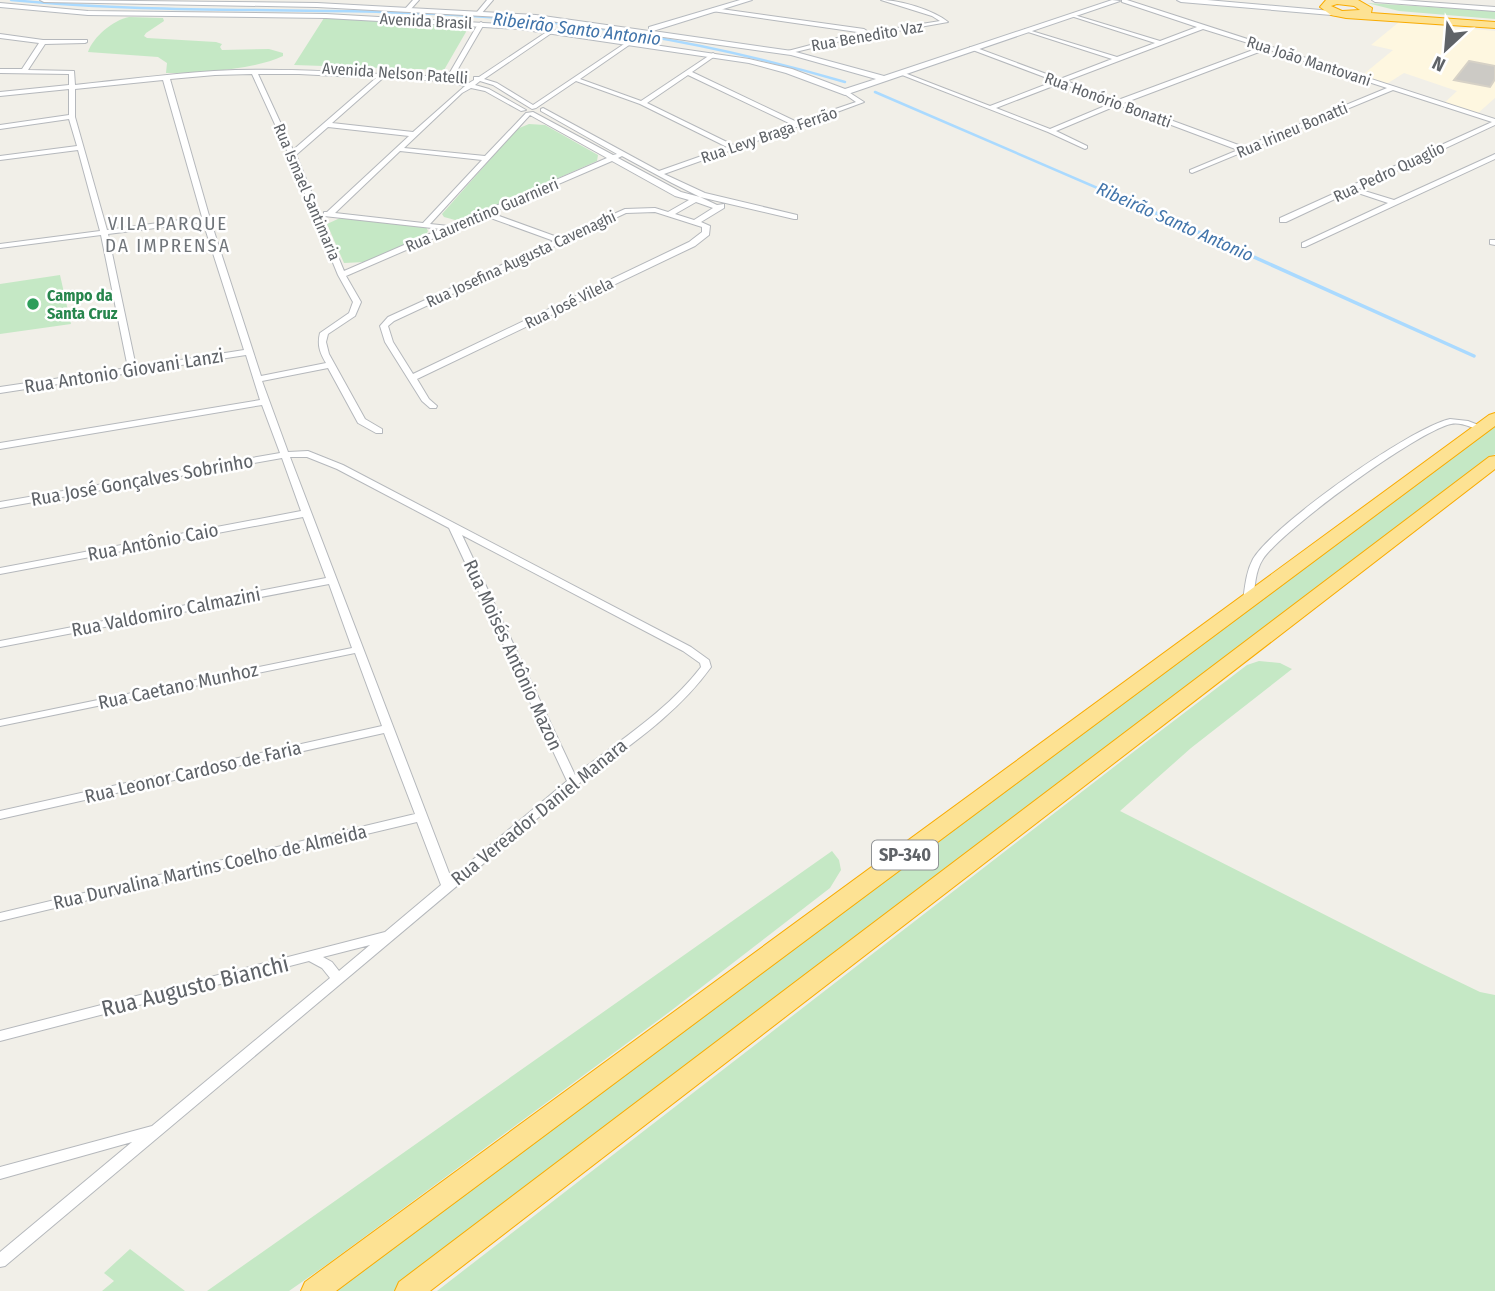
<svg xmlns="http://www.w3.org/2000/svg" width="1495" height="1291" font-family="'Fira Sans Condensed',sans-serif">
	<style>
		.commercial { fill: #fef7e0 }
		.green { fill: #c5e8c5 }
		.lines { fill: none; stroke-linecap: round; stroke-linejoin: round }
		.stream-far1 { stroke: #aadaff; stroke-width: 2.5 }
		.stream { stroke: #aadaff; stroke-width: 3.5 }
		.building { fill: #cccac5; stroke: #d6d1c6; stroke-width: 2 }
		.street-casing { stroke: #b5b8bc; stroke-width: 2 }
		.secondary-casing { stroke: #b6babf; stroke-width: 2 }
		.highway-casing { stroke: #f9ab00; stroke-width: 2 }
		.street { fill: #fff; fill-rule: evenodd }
		.secondary { fill: #fff; fill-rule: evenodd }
		.highway { fill: #fde293; fill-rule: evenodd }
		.leisure-dot { fill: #2e9e5b; stroke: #fff; stroke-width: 2.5 }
		.labels { text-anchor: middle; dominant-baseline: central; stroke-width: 5; stroke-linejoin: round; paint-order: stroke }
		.far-street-label { font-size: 16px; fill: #5f6368; stroke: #fff }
		.far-leisure-label { font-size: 16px; font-weight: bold; fill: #27864d; stroke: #fff; text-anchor: start }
		.far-water-label { font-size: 18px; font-style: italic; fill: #4174aa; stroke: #fff }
		.shield { fill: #fff; stroke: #8f9295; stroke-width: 2 }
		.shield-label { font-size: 18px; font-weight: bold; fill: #5f6368 }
		.far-quarter-label { font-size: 19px; letter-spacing: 2px; fill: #70757a; stroke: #fff }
		.street-label { font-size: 19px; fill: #5f6368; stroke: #fff }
		.near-street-label { font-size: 23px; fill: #5f6368; stroke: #fff }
	</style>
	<rect width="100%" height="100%" fill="#f1efe8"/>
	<path class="commercial" d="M1399,22l96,9v67l-19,17 -33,-11 14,-13 -53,-18 -19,12 -25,-8 33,-27 -22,-5z"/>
	<path class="green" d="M1367,3l128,8v8l-96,-8z
		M129,17l34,1 1,3 -18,12 -2,3 3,2 69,4 6,2 -2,3 2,3 47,-1 14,4v3c-30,14 -83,17 -117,17l1,-10 -9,-6 -70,-5c5,-15 25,-32 41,-35z
		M324,18l146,7 -26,45 -150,-5z
		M529,124l16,1 53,30 -1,6 -128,56 -14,3 -11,-3 -2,-3 75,-85z
		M340,218l86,9 2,4 -3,5 -60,26 -21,1 -17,-39z
		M60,275l11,49 -71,10v-50z
		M1495,425v29l-1100,837h-65z
		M1259,661l21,2 12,6 -101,79 -71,63 304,154 56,27 15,3v296h-1058l717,-555 93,-71z
		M832,851l7,9 2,10 -11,18 -162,125 -339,250 -40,28h-82z
		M130,1249l55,42h-83l12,-10 -10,-8z"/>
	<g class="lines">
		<path class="stream-far1" d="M11,0c164,16 328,5 491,18 117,9 231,31 343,64
			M875,92l285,123"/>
		<path class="stream" d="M1156,213l318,143"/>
	</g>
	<path class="building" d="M1469,61l26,5v13l-5,8 -36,-7z"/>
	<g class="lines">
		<g class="street-casing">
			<path id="street" d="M413,0h6l-9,10h-4l-1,-1z
				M487,0h6l-12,14h-4v-2z
				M881,0c19,0 52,10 67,22l-107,19 -54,13 -3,-2 57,-15 99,-16 -8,-5z
				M1122,0h5l368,119v6l-137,64 36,11 99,-45 2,-1v5l-190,88h-3v-4l86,-40 -36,-12 -66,31h-6v-4l212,-96 -99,-32 -201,83 -2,-1v-2l48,-20 -120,-45 -62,26 31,15v2l-2,1 -37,-17 -151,-59 5,-1 88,34 65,-25 -85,-32v-2h4l86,32 52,-20 -87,-28v-2l92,28 38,-14 -84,-27v-2l89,27 37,-14 -75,-25zM1203,29l58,18 -143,53 -52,-19zM1267,49l120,39 -143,59 -120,-44zM1061,83l51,20 -62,26 -54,-21z
				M1372,0h26l97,7v4l-120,-9z
				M714,8l150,21 3,2 -3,2 -152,-22v-2z
				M481,22l3,2 -29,50 -5,1 -1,-1 29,-50z
				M551,29l3,2 -1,1 -69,47 13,4 36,22 97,-65 3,2 -1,1 -52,36 61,22 72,-48 3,2 -1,1 -23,16 105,50 59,-20 -13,-9v-2h4l17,11 -62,23 -1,2h-5l-132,47 41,19 92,22v4h-3l-94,-22 -28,-14 -50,-27 -4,2 63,34 19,5 17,8 7,-1v4l-23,14 9,4 -1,9 -14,11 -278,133 12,20 8,7 -1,2h-6l-8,-7 -37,-59 -5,-16 8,-9 166,-76 -69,-25 -139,60 15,26 -6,14 -27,18 -2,8 3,12 36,65 17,10v4h-6l-18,-10 -30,-55 -66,13 26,71 20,-1 35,14 348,182 18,13 2,7c-35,49 -87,82 -134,118l-572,481 -5,1v-15l132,-110 -132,37v-12l152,-41 178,-148 -8,-10 -13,-7 -309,80v-10l385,-99 56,-47 -24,-63 -417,99v-8l415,-99 -31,-81 -384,86v-8l382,-85 -27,-73 -355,73v-6l352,-72 -23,-64 -329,63v-6l326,-63 -23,-61 -303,57v-6l301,-57 -19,-53 -282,50v-6l280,-49 -18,-48 -262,44v-6l260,-43 -14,-45 -246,38v-6l128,-19 -27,-133 -101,13v-4l100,-13 -22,-81 -78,10v-4l77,-10 -8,-27 -69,10v-4l69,-10v-26l-69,7v-4l69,-7v-11l-69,-1v-4h22l17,-26 -39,-5v-4l43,6h44v2l-2,1 -40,1 -17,26 46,1 1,14c46,-5 93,-11 139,-14 55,-3 111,0 166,3l6,-4 3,2 -2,2 59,3 23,6 5,-3v-3h5zM252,74l37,81 49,120 15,27 -4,11 -29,20c-3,12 0,20 6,30l-65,13 -51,-157 -40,-140 45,-4zM258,74h41l77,4 -83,72zM688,75l103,49 -58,21 -86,-42zM383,78l63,3 19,5 -52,46 -81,-9zM163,80l39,137 -95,13 -32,-113v-28zM480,81l13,4 39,24 4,-1 40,-27 64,23 87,43 -68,24 -116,-63 -2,1v2l76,43 -4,1 -80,-43 -7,1 -41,43 -81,-8 58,-55 9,-5 14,3 36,20 5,-1 -37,-21 -14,-4zM530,115l77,43 -158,68 -19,-2zM328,127l81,9 -82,76h-3v4l117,13 -97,42 -48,-116zM400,151l82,9 -59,63 -88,-10zM612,161l63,35 14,4 -21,12 -13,-4 -30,1 -65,29 -69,-25zM696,202l17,6 -19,12 -19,-6zM655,212l47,15v5l-13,10 -276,132 -20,-32 -5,-16 6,-5 232,-108zM203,222l41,128 -108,17 -28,-133zM290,457h17l30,12 112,59 118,253 -116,97zM462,535l221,116 17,12 1,4c-34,44 -82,74 -126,108zM370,945l-31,26 -7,-9 -9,-5z
				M1490,240h5v5l-5,-1z
				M1450,419l18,2 18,7 -4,3c-10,-3 -20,-9 -31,-7 -33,7 -169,106 -188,135 -8,12 -8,28 -10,42l-5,3 -4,-1 -1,-2c2,-14 3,-29 10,-42 21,-35 157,-131 197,-140z"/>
		</g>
		<g class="secondary-casing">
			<path id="secondary" d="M40,0l277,3 219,12 113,16v-4l91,-27h12l-99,31 139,20 92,25 228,-76 8,1 -275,94 -59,-22 -37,-10 -230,-34 -193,-11 -238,-3 -88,-8v-4l88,8 238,3 193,11 230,34 43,10 53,20 31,-10 -85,-24 -255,-36 -219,-12 -273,-5z
				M1177,0h30l136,12 4,2 -4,2 -162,-14z"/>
		</g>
		<g class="highway-casing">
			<path id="highway" d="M1358,0l14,8 -1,5 124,9v6l-149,-10 -15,-3 -11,-8 6,-7zM1337,4l17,2 6,4 -18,1 -11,-5z
				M1495,413v13l-1159,865h-35l4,-9 1184,-867z
				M1495,456v13l-1065,822h-35l4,-9 1090,-825z"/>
		</g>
		<use href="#street" class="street"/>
		<use href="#secondary" class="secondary"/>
		<use href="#highway" class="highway"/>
	</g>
	<circle class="leisure-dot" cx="33" cy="304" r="7"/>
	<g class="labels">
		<g class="far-street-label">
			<text transform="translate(426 21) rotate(3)">Avenida Brasil</text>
			<text transform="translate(867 36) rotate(-10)">Rua Benedito Vaz</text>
			<text transform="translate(1309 61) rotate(18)">Rua João Mantovani</text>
			<text transform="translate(395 73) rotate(4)">Avenida Nelson Patelli</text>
			<text transform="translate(1108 100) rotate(20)">Rua Honório Bonatti</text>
			<text transform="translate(1292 130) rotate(-23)">Rua Irineu Bonatti</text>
			<text transform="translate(769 135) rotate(-19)">Rua Levy Braga Ferrão</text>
			<text transform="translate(1389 172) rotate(-25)">Rua Pedro Quaglio</text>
			<text transform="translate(307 192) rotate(67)">Rua Ismael Santimaria</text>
			<text transform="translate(482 215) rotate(-23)">Rua Laurentino Guarnieri</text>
			<text transform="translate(521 259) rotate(-25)">Rua Josefina Augusta Cavenaghi</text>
			<text transform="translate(569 303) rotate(-26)">Rua José Vilela</text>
		</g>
		<g class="far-leisure-label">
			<text x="47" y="295">Campo da<tspan x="47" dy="18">Santa Cruz</tspan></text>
		</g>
		<g class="far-water-label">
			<text transform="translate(577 29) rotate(7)">Ribeirão Santo Antonio</text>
			<text transform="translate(1175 222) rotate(24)">Ribeirão Santo Antonio</text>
		</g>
		<rect class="shield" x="872" y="840.5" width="66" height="29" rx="5"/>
		<g class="shield-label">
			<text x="905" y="855">SP-340</text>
		</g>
		<g class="far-quarter-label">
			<text x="168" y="223">VILA PARQUE<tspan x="168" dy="22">DA IMPRENSA</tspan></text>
		</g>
		<g class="street-label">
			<text transform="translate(124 371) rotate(-9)">Rua Antonio Giovani Lanzi</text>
			<text transform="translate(142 480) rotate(-10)">Rua José Gonçalves Sobrinho</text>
			<text transform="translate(153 542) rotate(-11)">Rua Antônio Caio</text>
			<text transform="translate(166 612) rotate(-11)">Rua Valdomiro Calmazini</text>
			<text transform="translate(513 655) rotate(65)">Rua Moisés Antônio Mazon</text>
			<text transform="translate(178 686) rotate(-12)">Rua Caetano Munhoz</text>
			<text transform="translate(193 772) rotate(-13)">Rua Leonor Cardoso de Faria</text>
			<text transform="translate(539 812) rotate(-39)">Rua Vereador Daniel Manara</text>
			<text transform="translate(210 867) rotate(-13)">Rua Durvalina Martins Coelho de Almeida</text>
		</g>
		<g class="near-street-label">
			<text transform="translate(195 986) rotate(-14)">Rua Augusto Bianchi</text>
		</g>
	</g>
	<g transform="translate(1446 49) rotate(206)" stroke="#ffffff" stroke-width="5" paint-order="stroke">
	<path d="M0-5L12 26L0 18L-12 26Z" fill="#5f6368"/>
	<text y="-10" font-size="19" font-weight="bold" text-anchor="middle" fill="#5f6368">N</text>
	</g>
</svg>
